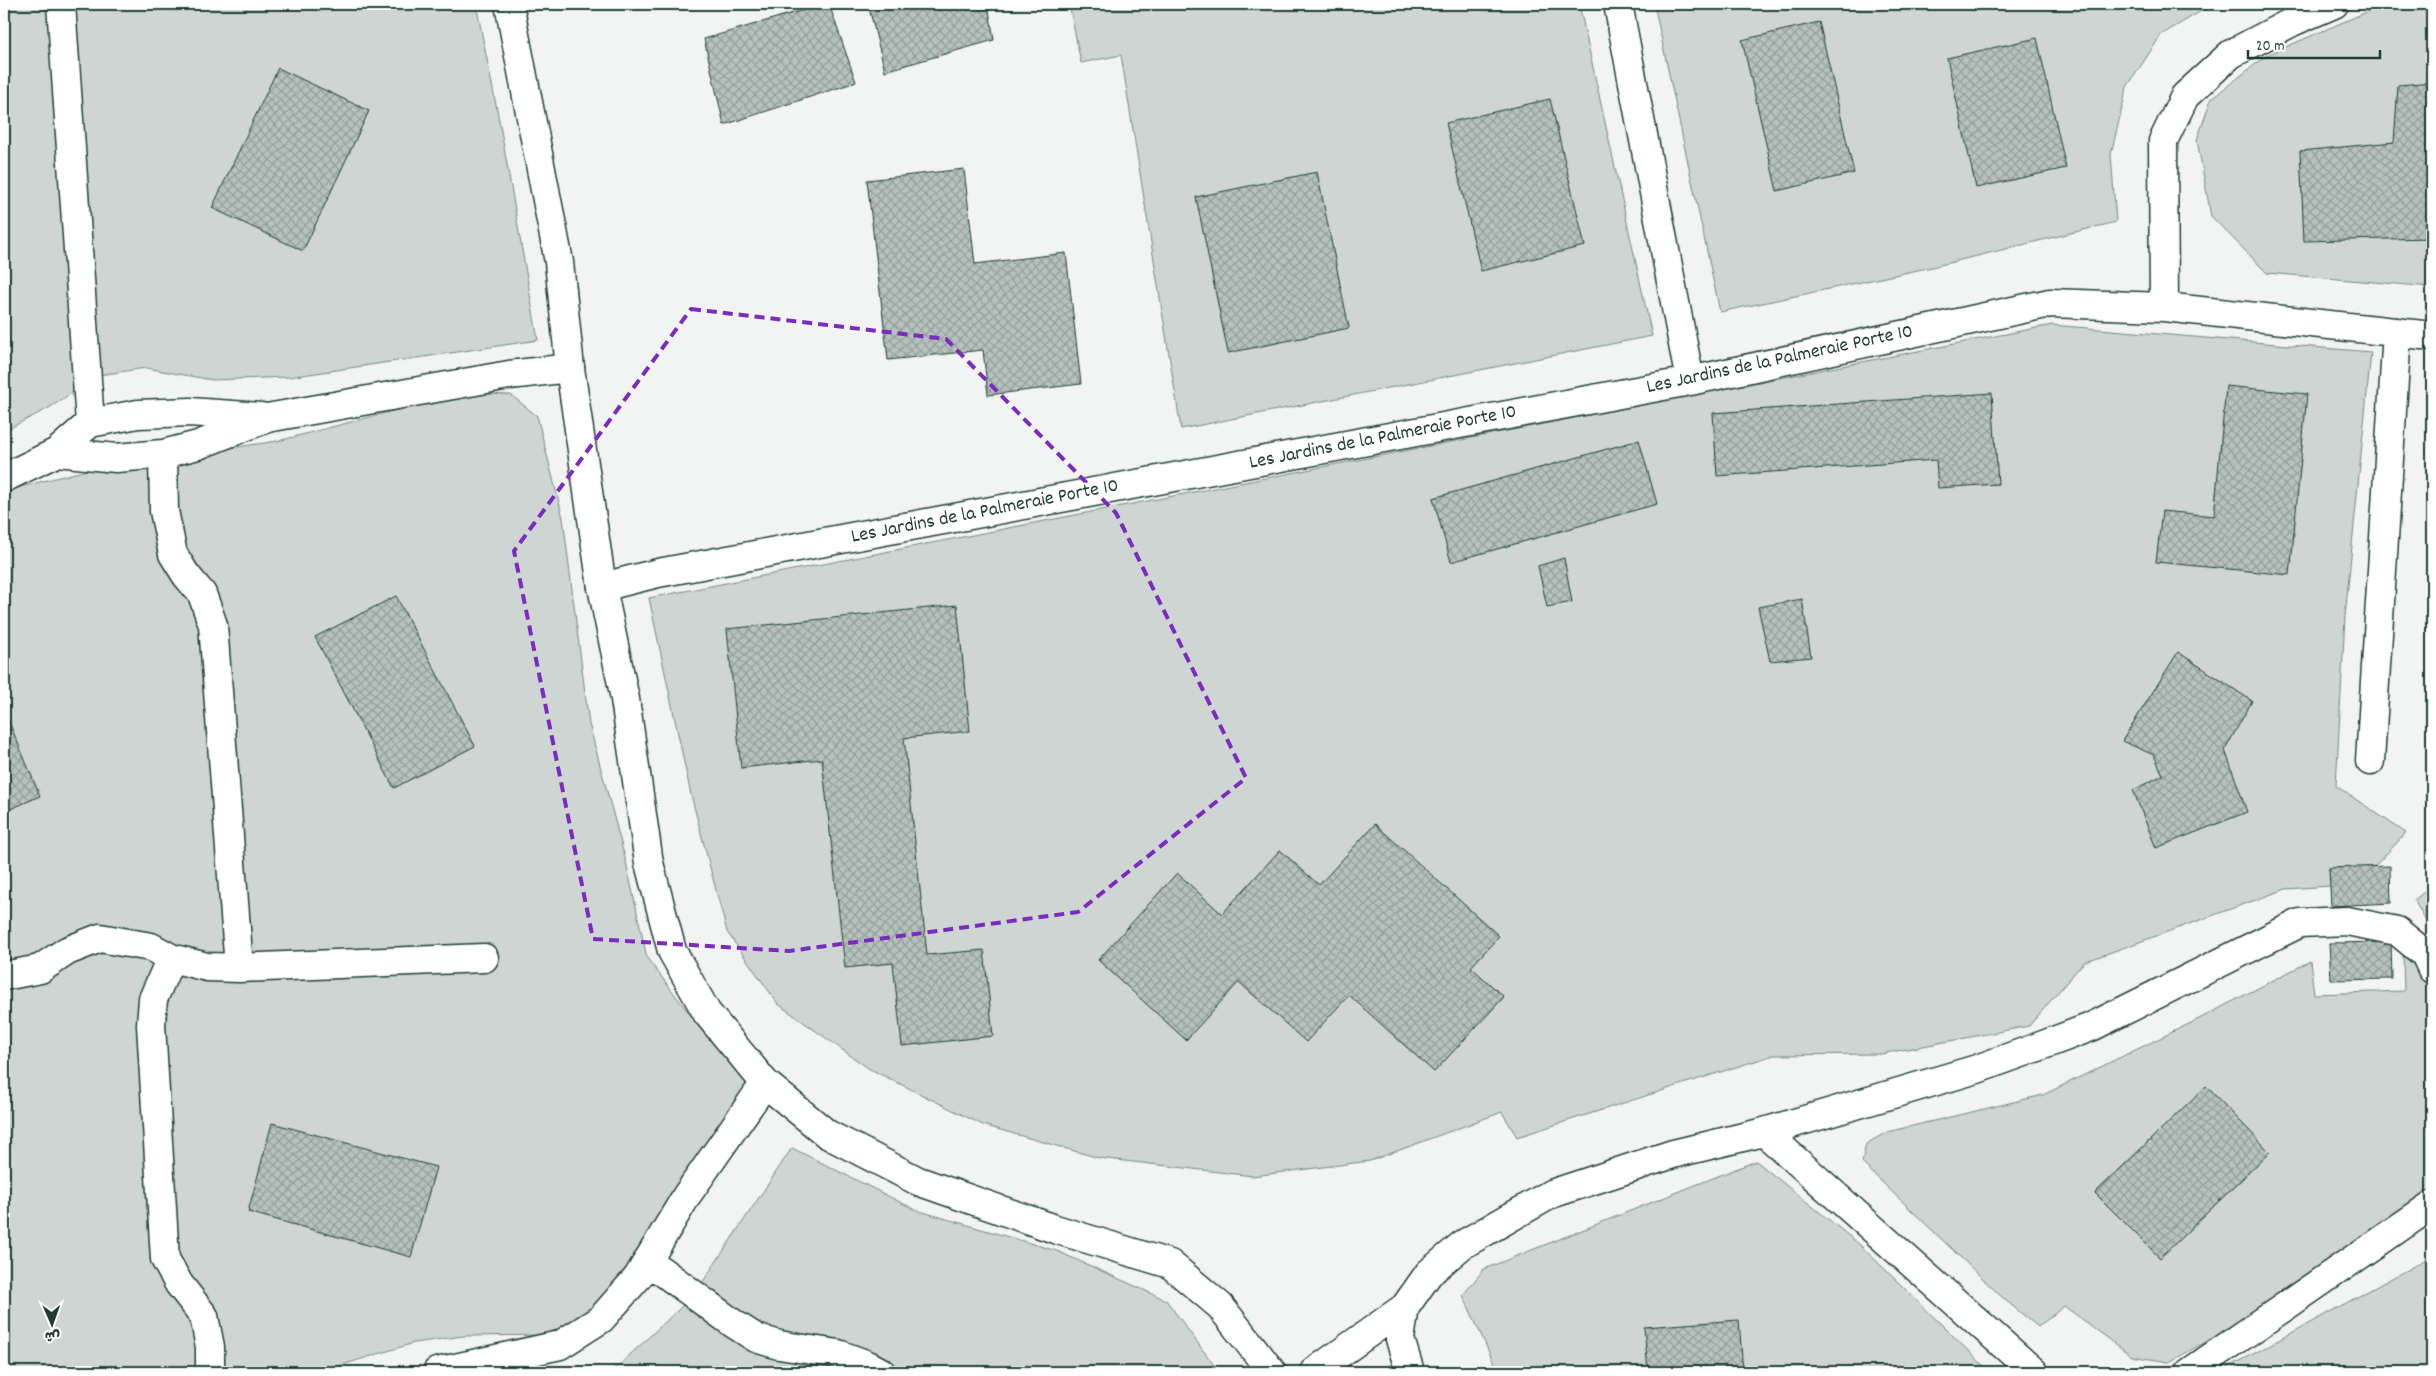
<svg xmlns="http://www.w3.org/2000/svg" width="2436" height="1376" font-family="Dekko,'Playpen Sans Arabic',sans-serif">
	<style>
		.green { fill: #ced5d3; stroke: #768984 }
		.building { fill: url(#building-cross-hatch); stroke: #1f3d34 }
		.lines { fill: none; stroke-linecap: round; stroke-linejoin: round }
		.minor-casing { stroke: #1f3d34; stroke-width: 31 }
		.tertiary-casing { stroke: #1f3d34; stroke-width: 31 }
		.minor { stroke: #fff; stroke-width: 28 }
		.tertiary { stroke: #fff; stroke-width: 28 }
		.marked { fill: none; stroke: #7b2cbf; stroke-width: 4; stroke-dasharray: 10 6; stroke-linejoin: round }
		.labels { text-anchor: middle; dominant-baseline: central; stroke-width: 4; stroke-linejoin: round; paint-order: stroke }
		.street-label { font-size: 20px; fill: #1f3d34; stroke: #fff }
	</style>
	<defs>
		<pattern id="building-cross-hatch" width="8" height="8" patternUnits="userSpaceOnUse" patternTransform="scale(1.25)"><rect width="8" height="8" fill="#b7c1bd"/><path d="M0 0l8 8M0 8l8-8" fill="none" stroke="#949e9a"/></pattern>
	</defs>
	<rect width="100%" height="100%" fill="#f2f3f3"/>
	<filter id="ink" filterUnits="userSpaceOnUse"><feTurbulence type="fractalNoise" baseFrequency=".02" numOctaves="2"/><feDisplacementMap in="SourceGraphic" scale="10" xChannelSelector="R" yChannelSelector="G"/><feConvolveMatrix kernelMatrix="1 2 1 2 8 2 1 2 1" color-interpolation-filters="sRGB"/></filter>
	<g filter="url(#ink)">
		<path class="green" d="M4,4h472l24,121 38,215 -249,37 -77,3 -66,-12 -47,7 -50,33 -45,23z
			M1069,4h510l73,332 -471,93 -60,-374 -40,8z
			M1654,4h559l-52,31 -34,52 -16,67 5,68 -184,45 -212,45z
			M2385,4h47v283l-165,-14 -56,-57 -14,-76 14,-41 56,-44z
			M2052,325l319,27 -26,265 -9,169 70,47 -32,34 -45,1 1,18 -44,3 -202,73 -55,64 -148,28 -107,1 -257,82 -15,-25 -132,49 -117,15 -154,-18 -116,-33 -115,-57 -90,-64 -51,-72 -36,-137 -42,-197z
			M462,393l49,2 26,21 26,102 26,206 37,138 21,96 61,80 45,47 -123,187 -42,44 -32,19 -93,1 -49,7 -95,29h-315v-881l83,-21 60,-5 35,-10 96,-14z
			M2432,886v46l-18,-32z
			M2403,956l29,25v218l-147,100 -116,63 -37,-6 -68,-50 -26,21 -34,-28 -142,-136 4,-19 21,-12 156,-37 154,-75 113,-59 4,33 90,-3z
			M792,1148l124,62 141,41 109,49 53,72h-613l12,-6 76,-71z
			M1756,1161l103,83 131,128h-492l-35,-77 21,-26z
			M2432,1256v116h-213l25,-13z"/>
		<path class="building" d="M824,4h5l27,78 -132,43 -20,-86z
			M868,4h120l6,36 -109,31z
			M1819,22l35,151 -77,18 -35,-151z
			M2037,38l29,130 -90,20 -29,-130z
			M278,68l91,43 -66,140 -91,-43z
			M2432,82v156l-128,3 -4,-90 94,-9 4,-57z
			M1550,99l35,147 -104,25 -35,-148z
			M964,169l11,95 91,-11 15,131 -93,11 -5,-45 -95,10 -21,-180z
			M1317,172l32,156 -121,25 -32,-156z
			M2226,386l81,8 -17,181 -134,-13 6,-51 52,5z
			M1992,393l6,91 -60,4 -2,-28 -219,16 -4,-63z
			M1639,440l18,64 -206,58 -18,-64z
			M1564,558l8,44 -25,5 -9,-41z
			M396,596l79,150 -81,42 -79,-151z
			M1802,599l9,58 -41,4 -12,-54z
			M957,605l13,126 -66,7 23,217 57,-5 9,86 -91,10 -9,-83 -48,5 -23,-209 -81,9 -14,-139z
			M2178,652l74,49 -27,49 22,62 -91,36 -23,-58 30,-15 -9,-20 -32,-14z
			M4,710l36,86 -36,16z
			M1375,824l124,112 -28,31 33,30 -70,75 -85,-77 -43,47 -67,-60 -53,58 -88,-80 79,-87 45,41 58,-64 39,35z
			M2390,866l1,37 -60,3 -2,-38z
			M2391,942l1,37 -61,1 -2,-37z
			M2206,1086l64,66 -110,106 -65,-65z
			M272,1123l164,44 -25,90 -163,-45z
			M1739,1320l4,52h-95l-4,-45z"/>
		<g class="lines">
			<g class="minor-casing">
				<path id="minor" d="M61,4l29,419
					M1618,4l72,377
					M2164,307l-1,-166 22,-45 46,-42 61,-32 42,-18
					M57,452l59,6 47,-4 35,-9 69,-27 242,-43 61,-7
					M163,454l1,57 9,43 13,21 16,19 11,31 26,343
					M4,478l53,-26 33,-29 48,-9 52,-2 71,5
					M602,587l56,-14 1032,-192 360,-78 114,4 268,29
					M2370,761l27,-429
					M4,976l36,-7 27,-18 33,-13 51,9 20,11
					M1764,1132l270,240
					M648,1261l86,63 22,14 23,7 59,9 30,11 13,7
					M210,1372v-25l-6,-31 -25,-32 -14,-25 -14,-234 2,-26 18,-41 36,9 32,1 245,-10
					M437,1372l123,-27 41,-26 37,-42 49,-82 78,-112
					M1314,1372l91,-65
					M1410,1372l-10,-33 5,-32 24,-34 33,-28 89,-51 122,-40 91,-22 213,-63 61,-22 53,-20 209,-104 47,-2 50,10 28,23 7,15
					M2190,1372l242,-167"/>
			</g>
			<g class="tertiary-casing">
				<path id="tertiary" d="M509,4l50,258 11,106 32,219 23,112 24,164 23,88 35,62 58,70 62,51 91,47 137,48 115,35 50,42 52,66"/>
			</g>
			<use href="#minor" class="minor"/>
			<use href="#tertiary" class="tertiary"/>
		</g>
	</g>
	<path class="marked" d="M691,309l255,30 170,174 130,265 -168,134 -289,39 -196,-12 -79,-388z"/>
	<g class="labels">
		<g class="street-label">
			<text transform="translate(1780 360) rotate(-12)">Les Jardins de la Palmeraie Porte 10</text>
			<text transform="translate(1383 438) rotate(-11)">Les Jardins de la Palmeraie Porte 10</text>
			<text transform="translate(985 512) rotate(-11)">Les Jardins de la Palmeraie Porte 10</text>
		</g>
	</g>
	<rect width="2436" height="1376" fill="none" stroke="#fff" stroke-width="20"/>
	<rect x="10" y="10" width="2416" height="1356" fill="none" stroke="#1f3d34" stroke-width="2" filter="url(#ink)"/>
	<g transform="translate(52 1324) rotate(178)" stroke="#ffffff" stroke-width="4" paint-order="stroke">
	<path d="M0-4L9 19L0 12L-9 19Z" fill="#1f3d34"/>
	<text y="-8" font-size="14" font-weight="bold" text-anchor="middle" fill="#1f3d34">ش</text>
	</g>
	<path d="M2248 50v8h132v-8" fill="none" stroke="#1f3d34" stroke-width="2.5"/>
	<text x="2256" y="50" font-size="15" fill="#1f3d34" stroke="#ffffff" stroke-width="4" paint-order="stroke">20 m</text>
</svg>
